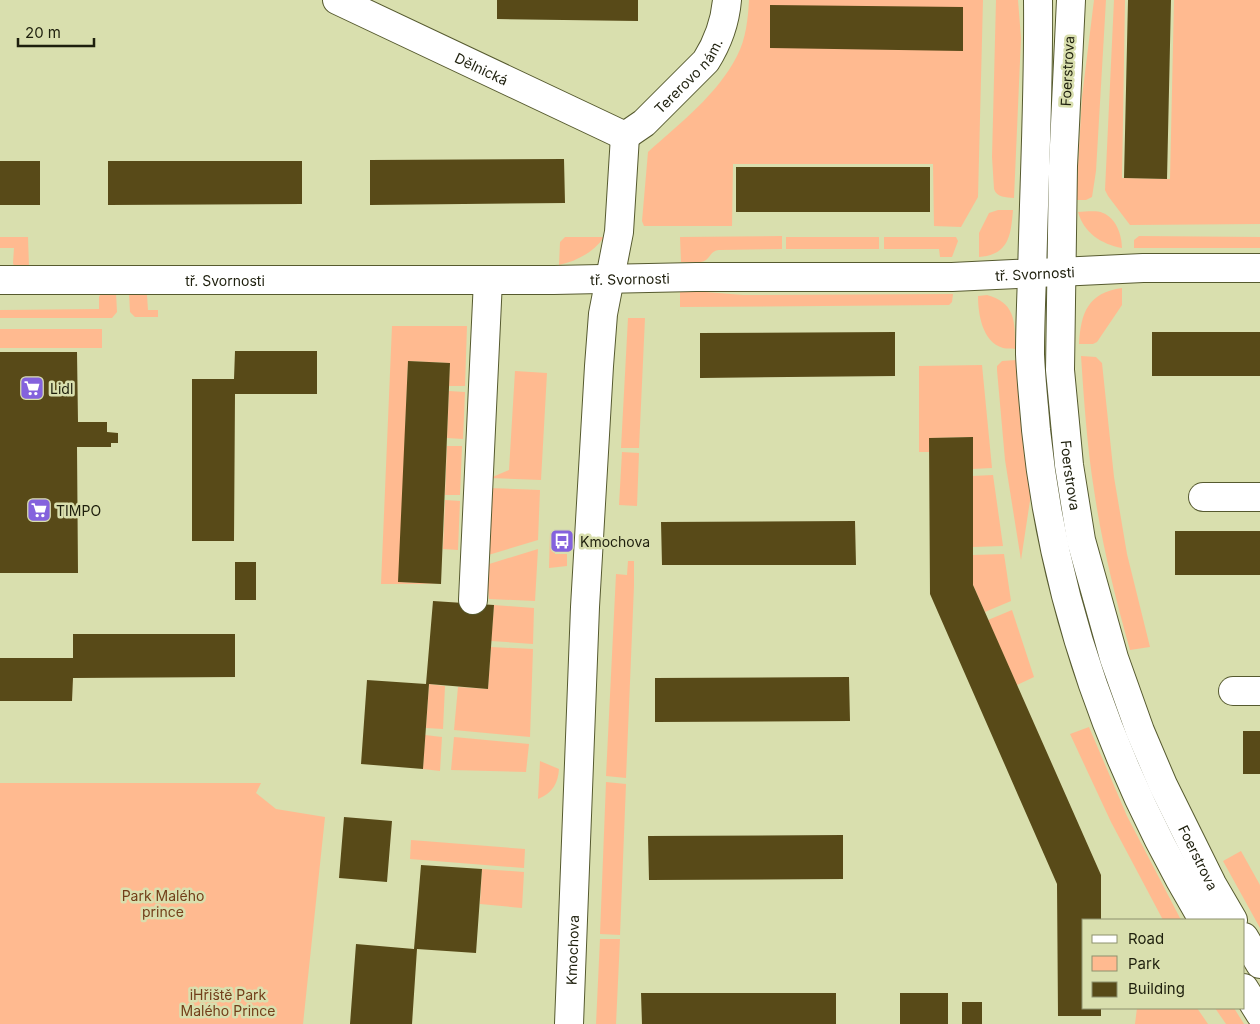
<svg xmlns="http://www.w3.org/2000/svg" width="1260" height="1024" font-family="Inter,sans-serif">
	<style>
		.green { fill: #ffba90 }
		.building { fill: #584a18 }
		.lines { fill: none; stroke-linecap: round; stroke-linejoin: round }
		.minor-casing { stroke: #565a2f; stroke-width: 30 }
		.major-casing { stroke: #565a2f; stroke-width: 30 }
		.minor { stroke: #fff; stroke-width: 28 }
		.major { stroke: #fff; stroke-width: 28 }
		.labels { text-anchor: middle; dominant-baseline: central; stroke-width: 5; stroke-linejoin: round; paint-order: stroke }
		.street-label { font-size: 14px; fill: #1e1f0d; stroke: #d9dfae }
		.poi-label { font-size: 14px; fill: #1e1f0d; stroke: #d9dfae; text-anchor: start }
		.park-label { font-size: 14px; fill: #723e19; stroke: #d9dfae }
	</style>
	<rect width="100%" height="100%" fill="#d9dfae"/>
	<path class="green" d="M749,0h234l-5,197 -17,30 -27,-1 -1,-62h-200l-1,62h-88l-2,-5 6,-69c32,-29 69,-57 89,-96 9,-17 11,-37 12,-56z
		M996,0h22l3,38 -7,160c-8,-1 -17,0 -20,-9l-2,-32z
		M1094,0h12l-10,171 -4,26 -6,3h-10l6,-103z
		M1114,0h11l-3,178 48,1 4,-179h86v224l-130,1 -22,-29 -3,-6z
		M998,210h15c-2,25 -4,45 -34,47v-24l10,-20z
		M1078,212c7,0 18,-2 25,1 13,5 19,22 19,35 -21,-4 -38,-15 -44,-36z
		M782,236v13l-63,1c-8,1 -8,6 -13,10 -5,4 -19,2 -25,2l-1,-25z
		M1139,236l121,1v11h-126v-8z
		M0,237h28l1,30 -15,-1 -1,-3 1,-15h-14z
		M565,237h39c-10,15 -27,24 -45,28l1,-23z
		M786,237h93v12h-93z
		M884,237h72l2,4 -6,16h-12l-1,-8h-55z
		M1122,288v17l-25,37 -4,2h-14c2,-32 9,-51 43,-56z
		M680,290l63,5 210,-1 -1,8 -3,3 -269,2z
		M116,292l1,20 -5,6h-112v-8l99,-1v-12l2,-4z
		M129,293h15l3,2 1,15h10v7h-23l-5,-5z
		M987,295c29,8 28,27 28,54 -3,-1 -8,0 -12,-1 -21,-6 -25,-35 -25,-52z
		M628,318h17l-6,130h-18z
		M392,326h75l-2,60h-16l1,-23 -42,-2 -9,221 42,2h-60z
		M0,329h102v19h-102z
		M1081,356l15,1 6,6 12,114 13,77 23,93 -20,3c-15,-53 -28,-106 -36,-160 -7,-45 -10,-89 -13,-134z
		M1016,360l15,134 -10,66 -16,-100 -8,-90v-4l5,-5z
		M982,365l10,103 -20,1v-32l-42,1 -1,14h-10v-86z
		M515,371l32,2 -6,107 -51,-2 19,-8z
		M449,391l16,1 -2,47 -16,-1z
		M447,446h15l-2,49h-15z
		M622,452l17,1 -2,53 -18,-1z
		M993,475l10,71 -30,1 -1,-71z
		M489,488l51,2 -2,50 -53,16z
		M445,500l15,1 -2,49 -15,-1z
		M560,531l-1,11h-4v12h12v12l-18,2 1,-35z
		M538,549l-3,52 -46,-2 -3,-34z
		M1004,554l7,47 -26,11 -12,-27v-30z
		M628,561h6v25l-8,192 -20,-2 10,-202 11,1z
		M494,605l40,3 -1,36 -42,-3z
		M1012,610l22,67 -17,8 -29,-65z
		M491,647l42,2 -3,88 -76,-7 4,-43 30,2z
		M429,684l16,2 -2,43 -17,-1z
		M1089,727l38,89 54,104h-18l-52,-98 -41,-88z
		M425,735l17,2 -2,34 -17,-2z
		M454,737l75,7 -3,28 -75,-2z
		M540,761l19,8c-1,14 -6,24 -21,30z
		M606,782l20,2 -6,151 -20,-1z
		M0,783h261l-5,10 20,16 49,8 -22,207h-303z
		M411,840l114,9 -1,19 -114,-9z
		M1241,851l19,34v43l-37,-67z
		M482,869l42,3 -2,36 -42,-4z
		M600,939h20l-4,85h-20z
		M1137,1008h60l11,16h-73z
		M1215,1008h19l10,16h-18z"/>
	<path class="building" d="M497,0h141v21l-141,-2z
		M1128,0h43l-4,179 -43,-1z
		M770,5l193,2v44l-193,-3z
		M564,159l1,44 -195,2v-45z
		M0,161h40v44h-40z
		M108,161h194v43l-194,1z
		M736,167h194v45h-194z
		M895,332v44l-195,2v-45z
		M1152,332h108v44h-108z
		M235,351h82v43h-82l-1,147h-42v-162h42z
		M0,352h77l1,70h29v10l11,1v10h-7v4h-34l1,126h-78z
		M408,361l42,2 -9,221 -43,-2z
		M973,437v148l128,290v45h-17v88h17v8h-43l-1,-132 -127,-290 -1,-156z
		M855,521l1,44h-194l-1,-43z
		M1175,531h85v44h-85z
		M235,562h21v38h-21z
		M433,601l61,4 -6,84 -59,-5 -6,85 -62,-5 6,-84 59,4z
		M73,634h162v43l-162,1 -1,23h-72v-43h73z
		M849,677l1,44 -195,1v-44z
		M1243,731h17v43h-17z
		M344,817l48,4 -5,61 -48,-4z
		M843,835v44l-194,1 -1,-44z
		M421,865l61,4 -6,84 -59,-4 -5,75h-62l6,-80 58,5z
		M641,993h195v31h-194z
		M900,993h48v31h-48z
		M962,1002h20v22h-20z"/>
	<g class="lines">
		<g class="minor-casing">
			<g id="minor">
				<path id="s1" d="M337,0l288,136"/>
				<path id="s2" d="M625,136l19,-13 62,-62c12,-19 19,-38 21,-61"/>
				<path id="s3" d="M0,280h554l142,-3h256l191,-9h117"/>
				<path d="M1203,497h57"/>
				<path d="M473,600l15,-320"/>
				<path d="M1233,691h27"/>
				<path id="s4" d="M569,1024l16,-417 14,-241 4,-52 16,-82 6,-96"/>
			</g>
		</g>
		<g class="major-casing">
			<g id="major">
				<path d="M1038,0c1,92 -4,185 -6,277 -1,26 -2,52 -2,77 1,25 4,51 6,76 18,174 78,341 167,490"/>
				<path id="s5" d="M1071,0l-8,166 -3,204 9,95 12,75 33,118 26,73 23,54 49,99 21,36"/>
				<path d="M1244,937l16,27"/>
				<path d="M1244,988l16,26"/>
			</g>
		</g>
		<use href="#minor" class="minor"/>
		<use href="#major" class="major"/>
	</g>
	<defs>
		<g id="supermarket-square" transform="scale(1.25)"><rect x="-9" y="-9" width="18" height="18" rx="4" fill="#8462dd" stroke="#d9dfae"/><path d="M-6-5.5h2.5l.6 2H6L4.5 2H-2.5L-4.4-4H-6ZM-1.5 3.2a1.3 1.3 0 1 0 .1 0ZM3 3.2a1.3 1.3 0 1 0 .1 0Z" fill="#fff"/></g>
		<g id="bus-square" transform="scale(1.25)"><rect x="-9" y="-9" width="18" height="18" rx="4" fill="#8462dd" stroke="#d9dfae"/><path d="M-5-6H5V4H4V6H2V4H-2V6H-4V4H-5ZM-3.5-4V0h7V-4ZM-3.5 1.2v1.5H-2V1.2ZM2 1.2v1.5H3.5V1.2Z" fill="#fff"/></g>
	</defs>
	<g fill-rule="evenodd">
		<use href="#supermarket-square" x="32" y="388"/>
		<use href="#supermarket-square" x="39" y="510"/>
		<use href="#bus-square" x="562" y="541"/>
	</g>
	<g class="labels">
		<g class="street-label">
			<text stroke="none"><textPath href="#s1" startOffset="160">Dělnická</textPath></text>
			<text transform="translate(1067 71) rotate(-87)">Foerstrova</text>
			<text stroke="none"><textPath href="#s2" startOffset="88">Tererovo nám.</textPath></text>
			<text stroke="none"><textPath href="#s3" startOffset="1035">tř. Svornosti</textPath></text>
			<text stroke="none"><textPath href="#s3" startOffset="630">tř. Svornosti</textPath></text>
			<text stroke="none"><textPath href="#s3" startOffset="225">tř. Svornosti</textPath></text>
			<text stroke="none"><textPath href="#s5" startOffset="476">Foerstrova</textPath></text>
			<text stroke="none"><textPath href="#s5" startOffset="881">Foerstrova</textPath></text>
			<text stroke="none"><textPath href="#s4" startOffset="74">Kmochova</textPath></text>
		</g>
		<g class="poi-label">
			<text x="50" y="388">Lidl</text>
			<text x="56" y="510">TIMPO</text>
			<text x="580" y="541">Kmochova</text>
		</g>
		<g class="park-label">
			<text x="163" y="895">Park Malého<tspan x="163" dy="16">prince</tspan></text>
			<text x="228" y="994">iHřiště Park<tspan x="228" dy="16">Malého Prince</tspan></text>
		</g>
	</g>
	<rect x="1082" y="919" width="162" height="90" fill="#d9dfae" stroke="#8e926e"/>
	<rect x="1092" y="935" width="25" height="8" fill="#ffffff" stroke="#8e926e"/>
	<text x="1128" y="944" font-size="15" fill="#1e1f0d">Road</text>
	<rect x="1092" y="956" width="25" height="15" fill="#ffba90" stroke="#8e926e"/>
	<text x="1128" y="969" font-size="15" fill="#1e1f0d">Park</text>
	<rect x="1092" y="982" width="25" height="15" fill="#584a18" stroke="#8e926e"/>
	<text x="1128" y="994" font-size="15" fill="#1e1f0d">Building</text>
	<path d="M18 38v8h76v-8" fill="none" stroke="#1e1f0d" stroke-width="2.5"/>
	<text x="25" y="38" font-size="15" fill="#1e1f0d" stroke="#d9dfae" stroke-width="4" paint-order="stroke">20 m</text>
</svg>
